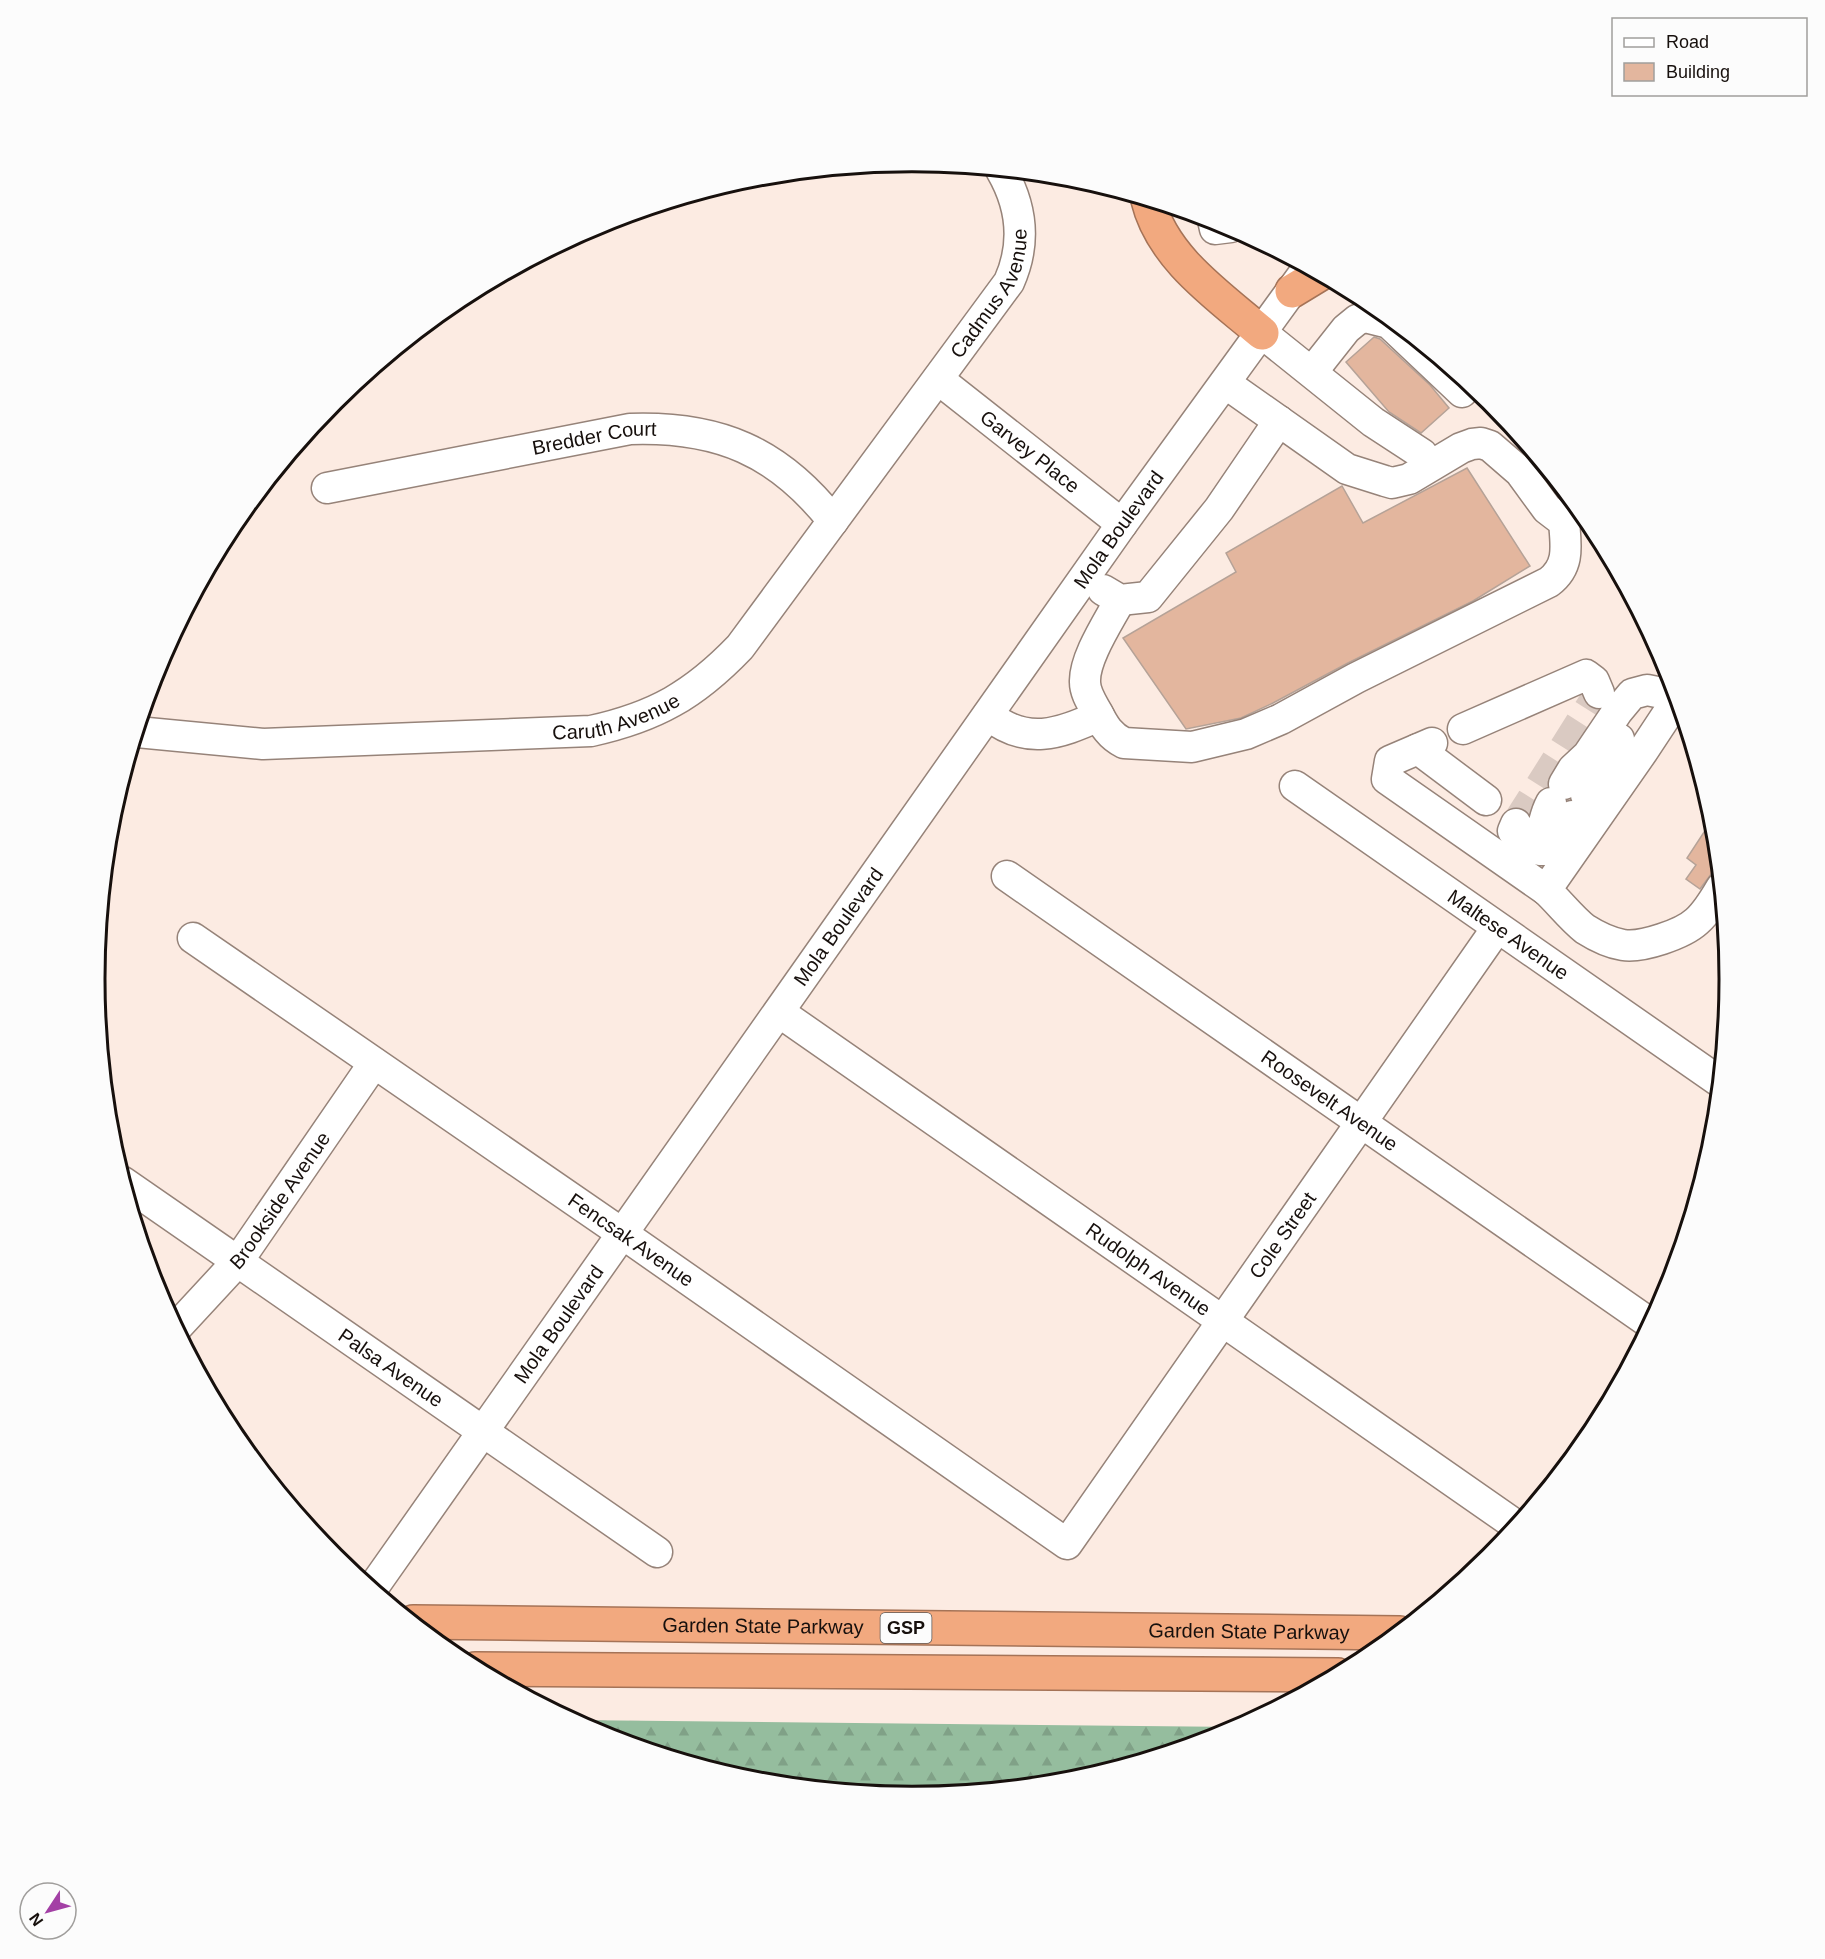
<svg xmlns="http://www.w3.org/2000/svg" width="1825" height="1959" font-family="Arial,sans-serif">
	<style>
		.forest { fill: url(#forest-firs) }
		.building { fill: #e3b69e; stroke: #b5a297; stroke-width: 1.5 }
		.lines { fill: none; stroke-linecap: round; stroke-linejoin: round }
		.minor-tunnel { stroke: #dacac2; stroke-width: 30; stroke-dasharray: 30 15; stroke-linecap: butt }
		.minor-casing { stroke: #968379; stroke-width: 33 }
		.highway-casing { stroke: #a57357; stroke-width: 36 }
		.minor { stroke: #fff; stroke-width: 30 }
		.highway { stroke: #f2a97f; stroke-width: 33 }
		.labels { text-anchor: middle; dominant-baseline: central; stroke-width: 5; stroke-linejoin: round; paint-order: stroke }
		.shield { fill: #fcfcfc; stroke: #5c5755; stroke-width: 1.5 }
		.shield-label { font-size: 18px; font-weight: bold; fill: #17100d }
		.street-label { font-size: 20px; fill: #17100d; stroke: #fcfcfc }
		.rim { fill: none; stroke: #17100d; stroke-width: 3 }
	</style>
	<defs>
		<pattern id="forest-firs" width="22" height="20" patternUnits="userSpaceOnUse" patternTransform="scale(1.5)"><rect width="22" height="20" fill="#95bd9e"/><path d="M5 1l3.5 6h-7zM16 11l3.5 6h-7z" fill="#80a187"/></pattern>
	</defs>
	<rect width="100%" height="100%" fill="#fcebe2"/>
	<path class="forest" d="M571,1720l669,7 -15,8 -153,47 -160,15 -159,-15 -154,-47z"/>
	<path class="building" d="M1374,337l6,2 50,46 19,23 -28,25 -32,-21 -43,-50z
		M1467,468l63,98 -57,35 -125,62 -75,40 -32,15 -55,11 -63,-91 113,-66 -10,-19 116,-67 21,37z
		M1714,817l6,54 -8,2 -12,16 -14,-10 10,-14 -9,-7z"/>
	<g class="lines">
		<path class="minor-tunnel" d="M1516,824l83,-131"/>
		<g class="minor-casing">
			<g id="minor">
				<path d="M1213,220l2,9 16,-2"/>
				<path d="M1262,333l111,89 49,32"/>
				<path d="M1312,372l34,-43 11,-9 8,-3 24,6 73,69"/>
				<path id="s1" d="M938,379l184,145"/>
				<path id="s2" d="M327,488l303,-59c88,-3 148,22 203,92"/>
				<path d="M1103,590l17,10 28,-3 71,-88 60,-88"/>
				<path d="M1120,600c-11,21 -36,58 -35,82 0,11 7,21 12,30 7,14 13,24 27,31l68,4 54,-13 35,-15 75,-41 193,-96c21,-16 17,-36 15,-60l-17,-13 -27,-37 -30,-26 -9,-3 -9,1 -11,4 -52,31 -17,4 -7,-2 -38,-12 -122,-86"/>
				<path d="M1678,698l-35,53 -97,139c13,12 25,28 39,39 11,7 26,14 38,16 19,3 60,-11 74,-24 10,-9 17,-21 24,-33"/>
				<path d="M988,715c39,31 70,19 111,1"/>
				<path d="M1463,729l123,-54 8,6 5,12"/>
				<path id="s3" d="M137,732l126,12 328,-13c64,-14 103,-36 149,-84l269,-365c17,-38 13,-76 -8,-112"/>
				<path d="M1432,743l-42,18 -3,18 159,111"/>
				<path d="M1418,749l68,51"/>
				<path d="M1564,784l9,-15 15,-14 29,-43 15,-18 15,-4 30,6"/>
				<path id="s4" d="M1295,786l425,296"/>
				<path d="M1586,795l33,-56"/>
				<path d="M1516,824l-3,7 7,12 9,6c17,-14 12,-28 22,-46"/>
				<path d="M1539,850h8l25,-34"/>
				<path id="s5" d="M1007,876l644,448"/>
				<path id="s6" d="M193,938l430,296 444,310 430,-616"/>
				<path id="s7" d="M779,1012l738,514"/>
				<path id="s8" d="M123,1182l534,370"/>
				<path id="s9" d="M176,1328l62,-67 136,-198"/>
				<path id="s10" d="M372,1589l750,-1065 183,-252"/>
			</g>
		</g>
		<g class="highway-casing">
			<g id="highway">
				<path d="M1148,200c14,58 71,96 114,133"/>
				<path d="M1292,291l28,-17"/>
				<path id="s11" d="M413,1622l987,11"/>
				<path d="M475,1669l863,6"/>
			</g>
		</g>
		<use href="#minor" class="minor"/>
		<use href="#highway" class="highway"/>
	</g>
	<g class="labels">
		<rect class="shield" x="880.5" y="1613" width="51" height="30" rx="4.5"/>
		<g class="shield-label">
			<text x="906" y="1628">GSP</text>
		</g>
		<g class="street-label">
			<text stroke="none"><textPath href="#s3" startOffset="1064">Cadmus Avenue</textPath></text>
			<text stroke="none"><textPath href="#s2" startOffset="272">Bredder Court</textPath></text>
			<text stroke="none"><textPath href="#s1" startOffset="117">Garvey Place</textPath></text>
			<text stroke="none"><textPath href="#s10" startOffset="1296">Mola Boulevard</textPath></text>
			<text stroke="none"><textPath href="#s3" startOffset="482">Caruth Avenue</textPath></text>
			<text stroke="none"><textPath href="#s10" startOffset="810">Mola Boulevard</textPath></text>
			<text stroke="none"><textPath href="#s4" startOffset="260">Maltese Avenue</textPath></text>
			<text stroke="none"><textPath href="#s5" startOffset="393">Roosevelt Avenue</textPath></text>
			<text stroke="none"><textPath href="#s9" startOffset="165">Brookside Avenue</textPath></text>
			<text stroke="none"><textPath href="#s6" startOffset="1440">Cole Street</textPath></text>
			<text stroke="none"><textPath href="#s6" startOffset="532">Fencsak Avenue</textPath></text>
			<text stroke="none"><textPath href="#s7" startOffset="450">Rudolph Avenue</textPath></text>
			<text stroke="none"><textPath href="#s10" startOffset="324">Mola Boulevard</textPath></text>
			<text stroke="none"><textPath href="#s8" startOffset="326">Palsa Avenue</textPath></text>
			<text stroke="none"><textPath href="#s11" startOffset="350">Garden State Parkway</textPath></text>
			<text stroke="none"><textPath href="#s11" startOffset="836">Garden State Parkway</textPath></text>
		</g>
	</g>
	<path d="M0 0H1825V1959H0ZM105 979a807 807 0 1 1 1614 0a807 807 0 1 1-1614 0Z" fill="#fcfcfc" fill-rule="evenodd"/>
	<path class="rim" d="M105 979a807 807 0 1 1 1614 0a807 807 0 1 1-1614 0Z"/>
	<rect x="1612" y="18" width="195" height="78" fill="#fcfcfc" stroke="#a09e9c" stroke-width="1.5"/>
	<rect x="1624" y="38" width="30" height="9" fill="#ffffff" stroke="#a09e9c" stroke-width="1.5"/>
	<text x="1666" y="48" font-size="18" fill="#17100d">Road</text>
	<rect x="1624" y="63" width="30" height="18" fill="#e3b69e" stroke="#a09e9c" stroke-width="1.5"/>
	<text x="1666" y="78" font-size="18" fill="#17100d">Building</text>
	<g transform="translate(48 1911) rotate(234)"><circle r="28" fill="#fcfcfc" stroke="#a09e9c" stroke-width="1.5"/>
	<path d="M0-4.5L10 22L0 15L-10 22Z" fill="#a340a5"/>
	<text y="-9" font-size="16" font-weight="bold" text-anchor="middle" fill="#17100d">N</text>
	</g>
</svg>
